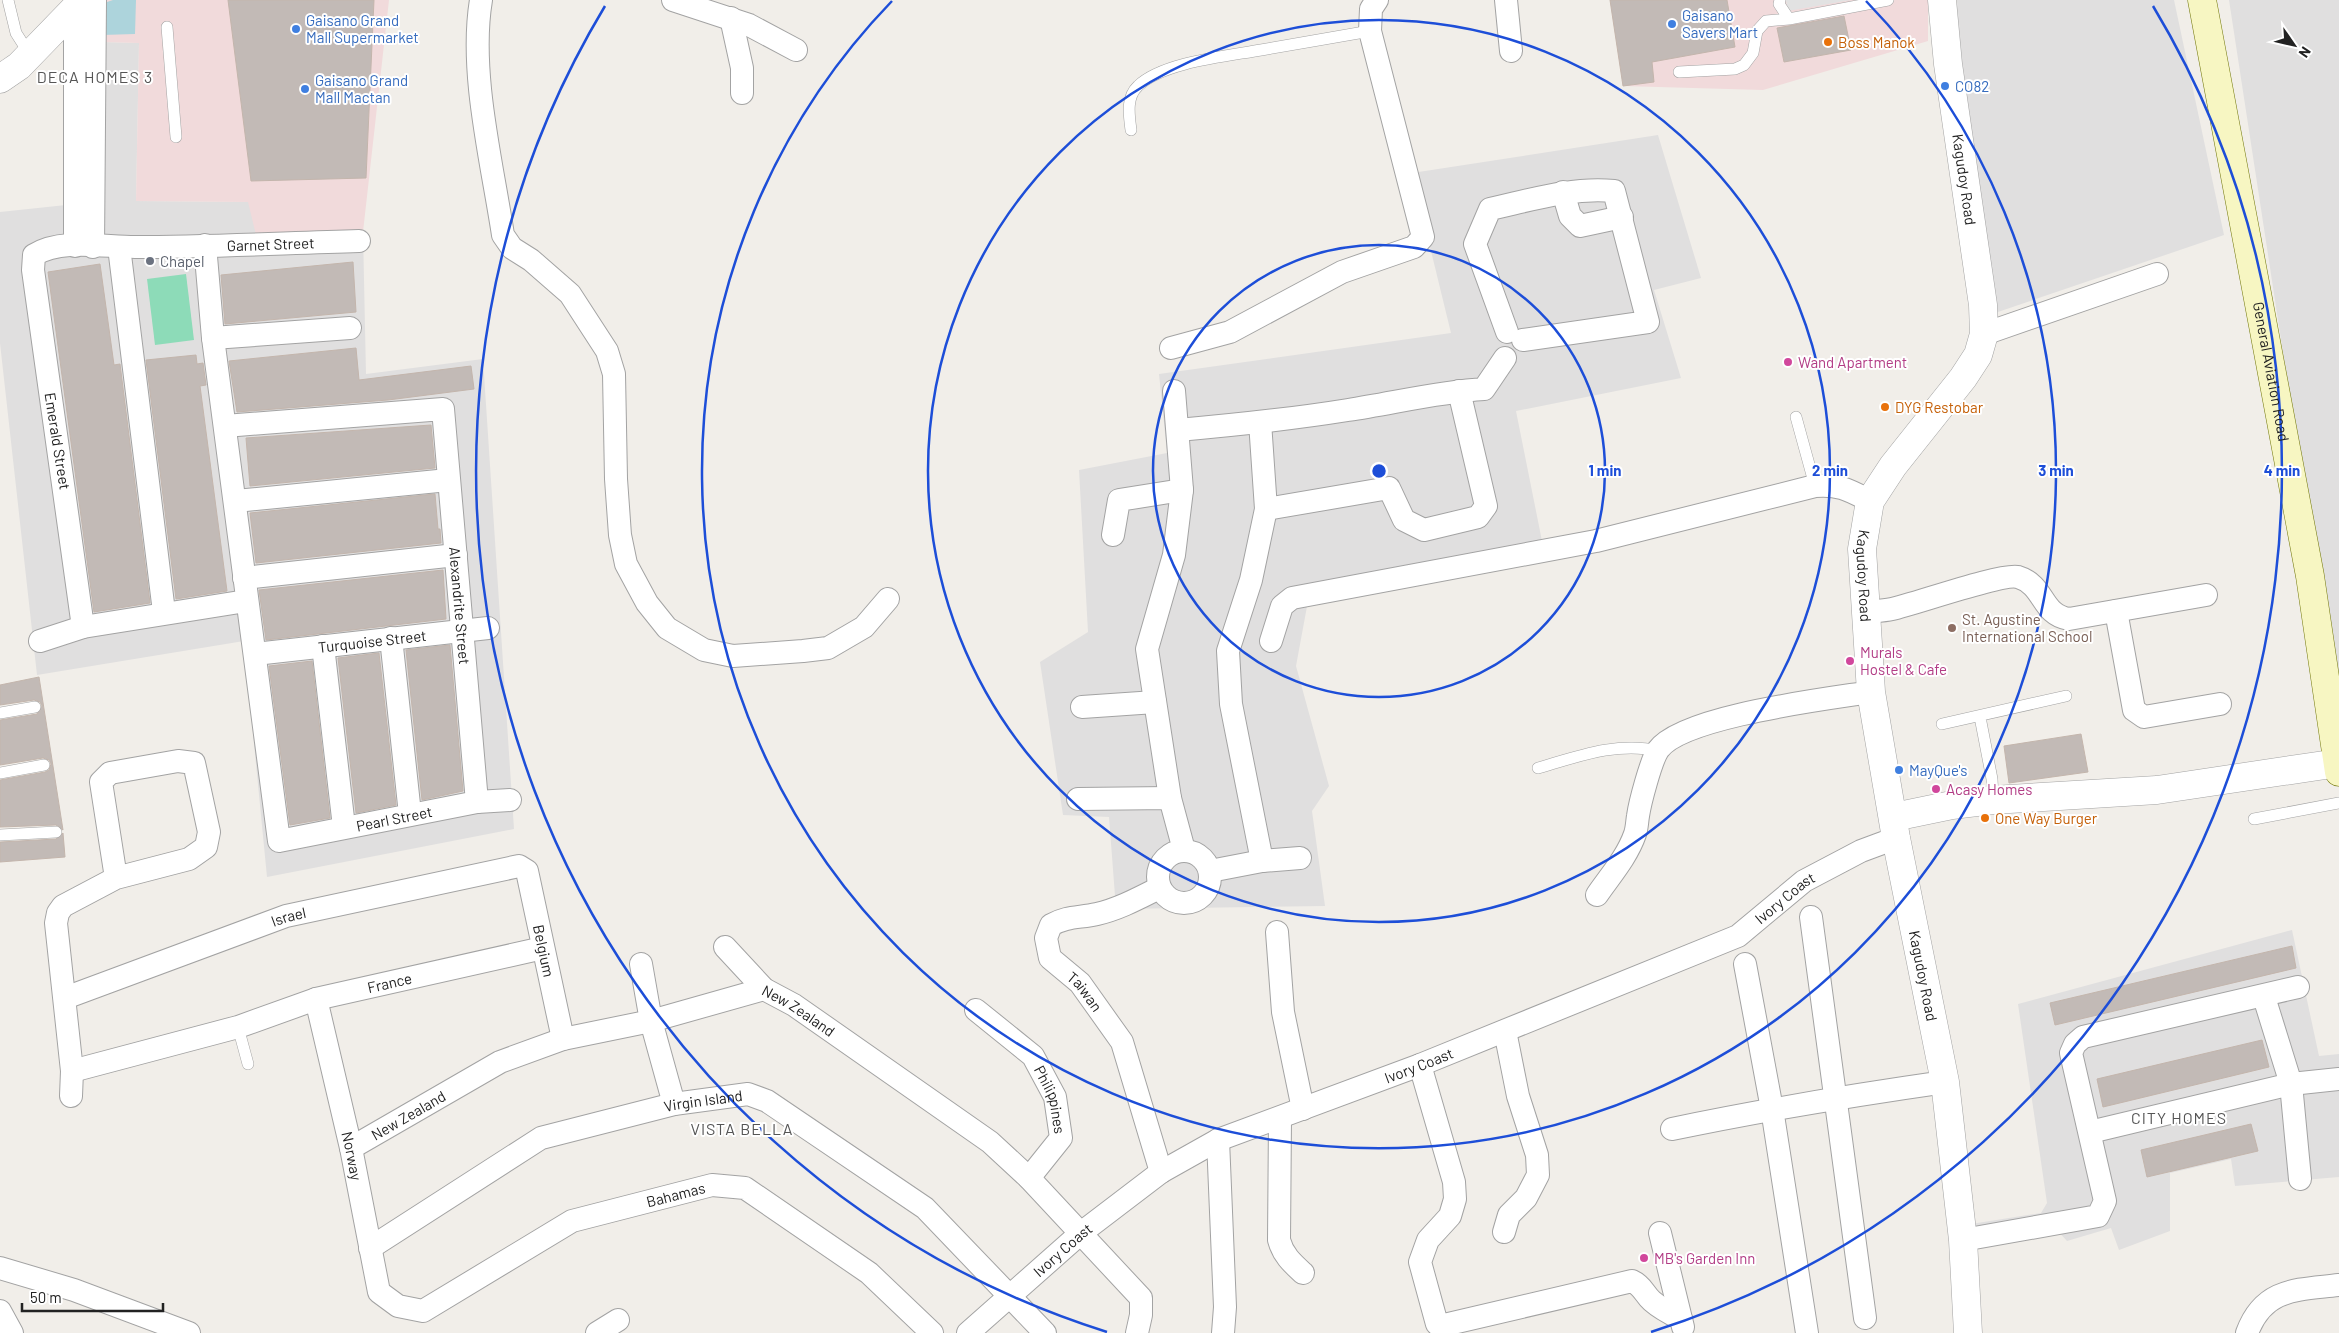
<svg xmlns="http://www.w3.org/2000/svg" width="2339" height="1333" font-family="Barlow,sans-serif">
	<style>
		.residential { fill: #e0dfdf }
		.commercial { fill: #f1dadb }
		.pitch { fill: #8ddbb8 }
		.parking { fill: #e2e2e2 }
		.water { fill: #add4dc }
		.building { fill: #c2bab6; stroke: #c3b5ac }
		.lines { fill: none; stroke-linecap: round; stroke-linejoin: round }
		.service-casing { stroke: #a3a3a3; stroke-width: 12 }
		.minor-casing { stroke: #a3a3a3; stroke-width: 24 }
		.tertiary-casing { stroke: #a3a3a3; stroke-width: 29 }
		.secondary-casing { stroke: #72770b; stroke-width: 29 }
		.service { stroke: #fff; stroke-width: 11 }
		.minor { stroke: #fff; stroke-width: 22 }
		.tertiary { stroke: #fff; stroke-width: 28 }
		.secondary { stroke: #f7f6c2; stroke-width: 28 }
		.ring { fill: none; stroke: #1d4ed8; stroke-width: 2.5 }
		.shop-dot { fill: #3f7fe0; stroke: #fff; stroke-width: 2 }
		.food-dot { fill: #e8710a; stroke: #fff; stroke-width: 2 }
		.worship-dot { fill: #6b7280; stroke: #fff; stroke-width: 2 }
		.hotel-dot { fill: #d1479c; stroke: #fff; stroke-width: 2 }
		.education-dot { fill: #8d6e63; stroke: #fff; stroke-width: 2 }
		.labels { text-anchor: middle; dominant-baseline: central; stroke-width: 4; stroke-linejoin: round; paint-order: stroke }
		.shop-label { font-size: 15px; fill: #366cbe; stroke: #fff; text-anchor: start }
		.food-label { font-size: 15px; fill: #c56008; stroke: #fff; text-anchor: start }
		.street-label { font-size: 15px; fill: #222; stroke: #fff }
		.worship-label { font-size: 15px; fill: #5b616d; stroke: #fff; text-anchor: start }
		.hotel-label { font-size: 15px; fill: #b23c85; stroke: #fff; text-anchor: start }
		.education-label { font-size: 15px; fill: #785e54; stroke: #fff; text-anchor: start }
		.neighbourhood-label { font-size: 16px; letter-spacing: 1px; fill: #555; stroke: #fff }
		.centre { fill: #1d4ed8; stroke: #fff; stroke-width: 2.5 }
		.ring-label { font-size: 15px; text-anchor: middle; font-weight: bold; fill: #1d4ed8; stroke: #fff; stroke-width: 4; stroke-linejoin: round; paint-order: stroke }
	</style>
	<rect width="100%" height="100%" fill="#f1eee9"/>
	<path class="residential" d="M1957,0h217l50,235 -235,80 -31,-260z
		M2229,0h110v718z
		M65,41l74,2 -3,158 113,1 114,30 3,142 117,-15 31,470 -247,48 -23,-236 -207,34 -37,-332v-131l66,-7z
		M1658,135l43,143 -47,12 27,88 -165,33 29,145 -237,45 -12,65 33,120 -17,25 13,95 -209,3 -7,-92 -46,-2 -23,-153 48,-30 -9,-162 88,-17 -8,-79 292,-41 -39,-160z
		M2292,930l27,126 20,-2v123l-104,9 -4,-27 -61,14v58l-51,19 -8,-22 -44,13 -11,-12 -82,20 -3,-25 70,-11 6,-10 -29,-199z"/>
	<path class="commercial" d="M95,0h294l-26,232 -107,3 -8,-33 -112,-1 3,-158 -71,-2z
		M1610,0h318v41l-165,49 -140,-4z"/>
	<path class="pitch" d="M186,274l8,66 -39,5 -8,-66z"/>
	<path class="parking" d="M1786,0h65l-63,11z"/>
	<path class="water" d="M113,0h23l-1,34 -33,1 2,-32z"/>
	<path class="building" d="M228,0h146l-8,178 -115,3z
		M1610,0h117l8,47 -83,15 2,20 -31,4z
		M1844,16l7,34 -67,12 -7,-34z
		M353,262l3,50 -131,12 -4,-49z
		M100,264l14,101 6,-1 30,239 -56,9 -46,-340z
		M356,348l3,32 112,-14 3,23 -86,11 -151,12 -8,-51z
		M196,355l1,9 6,-1 3,22 -6,1 27,205 -51,8 -30,-239z
		M431,425l4,43 -185,18 -4,-48z
		M435,494l3,35h2l1,14 -185,20 -6,-50z
		M443,570l3,49 -180,21 -7,-50z
		M450,645l13,146 -41,9 -16,-150z
		M379,653l17,152 -40,8 -18,-155z
		M312,661l18,157 -40,7 -21,-159z
		M39,677l24,153 -7,-5 -56,2v-47l45,-8 4,-2 2,-6 -2,-4 -6,-2 -43,7v-45l37,-6 5,-8 -2,-4 -6,-2 -34,5v-20z
		M2081,734l7,38 -79,11 -5,-37z
		M63,833l2,24 -65,5v-20l56,-3z
		M2292,946l4,22 -241,57 -5,-22z
		M2262,1040l7,27 -166,40 -6,-28z
		M2251,1124l7,27 -111,26 -6,-27z"/>
	<g class="lines">
		<g class="service-casing">
			<path id="service" d="M8,0l8,33 14,22
				M1780,0l-1,4 10,15 99,-19
				M167,27l9,110
				M1679,72l56,-3 9,-4 9,-12 4,-22 9,-10 23,-2
				M1131,130c-2,-15 -5,-33 7,-44 25,-24 90,-30 123,-36 36,-6 73,-13 109,-19
				M1796,417l19,69
				M0,713l35,-6
				M1980,717l12,62 1,21
				M1942,724l124,-28
				M1538,768c38,-11 80,-27 120,-17
				M0,773l44,-8
				M2254,819l85,-16
				M0,835l56,-3
				M238,1027l10,37"/>
		</g>
		<g class="minor-casing">
			<g id="minor">
				<path d="M481,0c-12,72 11,162 22,235l9,13 19,12 39,34 37,57 7,23 2,105 4,56 6,29 21,39 20,25 37,22 29,6 70,-5 25,-3 36,-21 24,-28"/>
				<path d="M673,0l76,25 47,25"/>
				<path d="M1506,0l5,51"/>
				<path d="M75,10v236"/>
				<path d="M731,18l11,50v25"/>
				<path d="M1563,192l7,24 10,10 42,-9"/>
				<path id="s1" d="M205,245l8,93 66,503 198,-39 33,-2"/>
				<path d="M93,247l2,-247"/>
				<path d="M119,247l45,365"/>
				<path d="M1507,332l-32,-88 15,-35c41,-9 81,-22 124,-18l34,131 -125,18"/>
				<path d="M1984,334l173,-60"/>
				<path d="M213,338l137,-10"/>
				<path d="M1171,348l59,-16 112,-60 72,-25 9,-10 -53,-206 1,-22 6,-9"/>
				<path d="M1260,422l6,87 -15,71 -23,71 3,53 31,157 38,-3"/>
				<path id="s2" d="M225,426l218,-17 34,393"/>
				<path d="M1178,430c57,-5 114,-11 170,-20 46,-7 90,-18 136,-21l21,-31"/>
				<path d="M236,501l212,-21"/>
				<path d="M1266,509l123,-21 15,32 20,10 54,-13 8,-11 -27,-115"/>
				<path d="M1113,535l6,-35 63,-10"/>
				<path d="M244,578l212,-23"/>
				<path d="M2116,611l18,99 10,7 76,-13"/>
				<path d="M1865,612c9,-1 18,-1 27,-3 23,-5 110,-36 126,-32 27,8 23,38 51,42l137,-24"/>
				<path id="s3" d="M83,627l-50,-357 1,-15c27,-17 70,-8 101,-8 74,0 149,-4 224,-6"/>
				<path d="M391,638l19,176"/>
				<path d="M40,641l43,-14 163,-26"/>
				<path d="M1271,641l11,-35 10,-8 304,-57 219,-55c24,-2 34,4 55,15"/>
				<path d="M323,646l21,181"/>
				<path id="s4" d="M255,654l233,-26"/>
				<path d="M1082,707l73,-5"/>
				<path d="M1170,798l-23,-149 27,-94 8,-65 -8,-99"/>
				<path d="M1078,799l92,-1 14,52"/>
				<circle cx="1184" cy="877" r="26"/>
				<path d="M1210,871l52,-10"/>
				<path id="s5" d="M1159,888c-20,10 -40,21 -62,26 -18,4 -30,2 -46,11l-5,13 4,20 30,25 42,59 39,130"/>
				<path d="M1597,895c13,-19 30,-38 38,-61 2,-6 2,-12 3,-18 2,-14 13,-55 20,-66 24,-34 169,-51 213,-58"/>
				<path d="M1811,917l54,401"/>
				<path d="M1277,932l6,80 20,97"/>
				<path id="s6" d="M725,947l39,42 30,16 196,137 39,36 112,120v17l-4,18"/>
				<path d="M641,964l10,57 23,83"/>
				<path d="M1745,964l27,145 35,224"/>
				<path d="M2264,997l27,87 9,95"/>
				<path id="s7" d="M65,998l221,-82 233,-50 8,5 36,168"/>
				<path id="s8" d="M316,999l35,149 28,144 19,14 25,5 149,-90 140,-36 33,3 124,85 63,60"/>
				<path id="s9" d="M976,1010l57,46 22,41 6,41 -32,40"/>
				<path d="M1420,1065l34,117 1,17 -5,17 -22,24 -8,22 17,62 3,2 192,-45c11,5 12,13 20,20 9,8 19,13 29,18"/>
				<path id="s10" d="M72,1071l166,-44 78,-28 227,-51"/>
				<path d="M71,1096l1,-25 -16,-148 2,-10 5,-7 53,-28 73,-19 17,-12 3,-15 -15,-69 -16,-2 -68,12 -9,9 15,96"/>
				<path d="M1280,1118l-1,122c4,15 13,23 24,33"/>
				<path d="M1672,1129c91,-19 182,-34 273,-47"/>
				<path d="M2090,1132l201,-48 48,-5"/>
				<path d="M1218,1140l7,167 -2,26"/>
				<path id="s11" d="M351,1148l149,-86 63,-23 88,-18 113,-32"/>
				<path d="M1504,1232l5,-17 17,-17 12,-23 -1,-20 -19,-59 -13,-65"/>
				<path d="M1660,1233l23,94"/>
				<path d="M1963,1240l135,-24 7,-15 -34,-148 4,-9 8,-7 215,-50"/>
				<path id="s12" d="M370,1248l171,-110 133,-34 74,-10 19,7 158,107 120,125"/>
				<path d="M0,1268l74,22 115,43"/>
				<path d="M0,1311l12,22"/>
				<path d="M597,1333l21,-13"/>
				<path id="s13" d="M968,1333l113,-100 80,-61 57,-32 202,-75 318,-129 66,-55 57,-30 35,-13"/>
				<path d="M2247,1333c17,-46 51,-43 92,-48"/>
			</g>
		</g>
		<g class="tertiary-casing">
			<g id="tertiary">
				<path id="s14" d="M1942,0l6,64 35,241 1,29 -6,21 -15,23 -70,88 -23,35 -8,48 9,143 25,146 49,244 18,158 5,93"/>
				<path d="M0,79l19,-13 64,-66"/>
				<path d="M1894,817l58,-12 41,-5 164,-10 181,-27"/>
			</g>
		</g>
		<g class="secondary-casing">
			<g id="secondary">
				<path id="s15" d="M2202,0l108,576 29,196"/>
			</g>
		</g>
		<use href="#service" class="service"/>
		<use href="#minor" class="minor"/>
		<use href="#tertiary" class="tertiary"/>
		<use href="#secondary" class="secondary"/>
	</g>
	<g class="ring">
		<circle cx="1379" cy="471" r="226"/>
		<circle cx="1379" cy="471" r="451"/>
		<path d="M1866 1A677 677 0 1 1 892 1"/>
		<path d="M1107 1332A903 903 0 0 1 605 6M2153 6A903 903 0 0 1 1651 1332"/>
	</g>
	<g class="shop-dot">
		<circle cx="1672" cy="24" r="5"/>
		<circle cx="296" cy="29" r="5"/>
		<circle cx="1945" cy="86" r="5"/>
		<circle cx="305" cy="89" r="5"/>
		<circle cx="1899" cy="770" r="5"/>
	</g>
	<g class="food-dot">
		<circle cx="1828" cy="42" r="5"/>
		<circle cx="1885" cy="407" r="5"/>
		<circle cx="1985" cy="818" r="5"/>
	</g>
	<circle class="worship-dot" cx="150" cy="261" r="5"/>
	<g class="hotel-dot">
		<circle cx="1788" cy="362" r="5"/>
		<circle cx="1850" cy="661" r="5"/>
		<circle cx="1936" cy="789" r="5"/>
		<circle cx="1644" cy="1258" r="5"/>
	</g>
	<circle class="education-dot" cx="1952" cy="628" r="5"/>
	<g class="labels">
		<g class="shop-label">
			<text x="1682" y="15">Gaisano<tspan x="1682" dy="17">Savers Mart</tspan></text>
			<text x="306" y="20">Gaisano Grand<tspan x="306" dy="17">Mall Supermarket</tspan></text>
			<text x="315" y="80">Gaisano Grand<tspan x="315" dy="17">Mall Mactan</tspan></text>
			<text x="1955" y="86">CO82</text>
			<text x="1909" y="770">MayQue's</text>
		</g>
		<g class="food-label">
			<text x="1838" y="42">Boss Manok</text>
			<text x="1895" y="407">DYG Restobar</text>
			<text x="1995" y="818">One Way Burger</text>
		</g>
		<g class="street-label">
			<text stroke="none"><textPath href="#s14" startOffset="181">Kagudoy Road</textPath></text>
			<text stroke="none"><textPath href="#s3" startOffset="614">Garnet Street</textPath></text>
			<text stroke="none"><textPath href="#s15" startOffset="378">General Aviation Road</textPath></text>
			<text transform="translate(58 441) rotate(81)">Emerald Street</text>
			<text stroke="none"><textPath href="#s14" startOffset="616">Kagudoy Road</textPath></text>
			<text stroke="none"><textPath href="#s2" startOffset="416">Alexandrite Street</textPath></text>
			<text stroke="none"><textPath href="#s4" startOffset="118">Turquoise Street</textPath></text>
			<text stroke="none"><textPath href="#s1" startOffset="718">Pearl Street</textPath></text>
			<text stroke="none"><textPath href="#s13" startOffset="936">Ivory Coast</textPath></text>
			<text stroke="none"><textPath href="#s7" startOffset="238">Israel</textPath></text>
			<text stroke="none"><textPath href="#s7" startOffset="565">Belgium</textPath></text>
			<text stroke="none"><textPath href="#s14" startOffset="1021">Kagudoy Road</textPath></text>
			<text stroke="none"><textPath href="#s10" startOffset="330">France</textPath></text>
			<text stroke="none"><textPath href="#s5" startOffset="198">Taiwan</textPath></text>
			<text stroke="none"><textPath href="#s6" startOffset="98">New Zealand</textPath></text>
			<text stroke="none"><textPath href="#s13" startOffset="531">Ivory Coast</textPath></text>
			<text stroke="none"><textPath href="#s9" startOffset="121">Philippines</textPath></text>
			<text stroke="none"><textPath href="#s12" startOffset="370">Virgin Island</textPath></text>
			<text stroke="none"><textPath href="#s11" startOffset="66">New Zealand</textPath></text>
			<text stroke="none"><textPath href="#s8" startOffset="161">Norway</textPath></text>
			<text stroke="none"><textPath href="#s8" startOffset="630">Bahamas</textPath></text>
			<text stroke="none"><textPath href="#s13" startOffset="126">Ivory Coast</textPath></text>
		</g>
		<g class="worship-label">
			<text x="160" y="261">Chapel</text>
		</g>
		<g class="hotel-label">
			<text x="1798" y="362">Wand Apartment</text>
			<text x="1860" y="652">Murals<tspan x="1860" dy="17">Hostel &amp; Cafe</tspan></text>
			<text x="1946" y="789">Acasy Homes</text>
			<text x="1654" y="1258">MB's Garden Inn</text>
		</g>
		<g class="education-label">
			<text x="1962" y="619">St. Agustine<tspan x="1962" dy="17">International School</tspan></text>
		</g>
		<g class="neighbourhood-label">
			<text x="95" y="76">DECA HOMES 3</text>
			<text x="2179" y="1117">CITY HOMES</text>
			<text x="742" y="1128">VISTA BELLA</text>
		</g>
	</g>
	<circle cx="1379" cy="471" r="8" class="centre"/>
	<g class="ring-label">
		<text x="1605" y="476">1 min</text>
		<text x="1830" y="476">2 min</text>
		<text x="2056" y="476">3 min</text>
		<text x="2282" y="476">4 min</text>
	</g>
	<g transform="translate(2294 45) rotate(124)" stroke="#ffffff" stroke-width="4" paint-order="stroke">
	<path d="M0-4L9 19L0 12L-9 19Z" fill="#222222"/>
	<text y="-8" font-size="14" font-weight="bold" text-anchor="middle" fill="#222222">N</text>
	</g>
	<path d="M22 1303v8h141v-8" fill="none" stroke="#222222" stroke-width="2.5"/>
	<text x="30" y="1303" font-size="15" fill="#222222" stroke="#ffffff" stroke-width="4" paint-order="stroke">50 m</text>
</svg>
